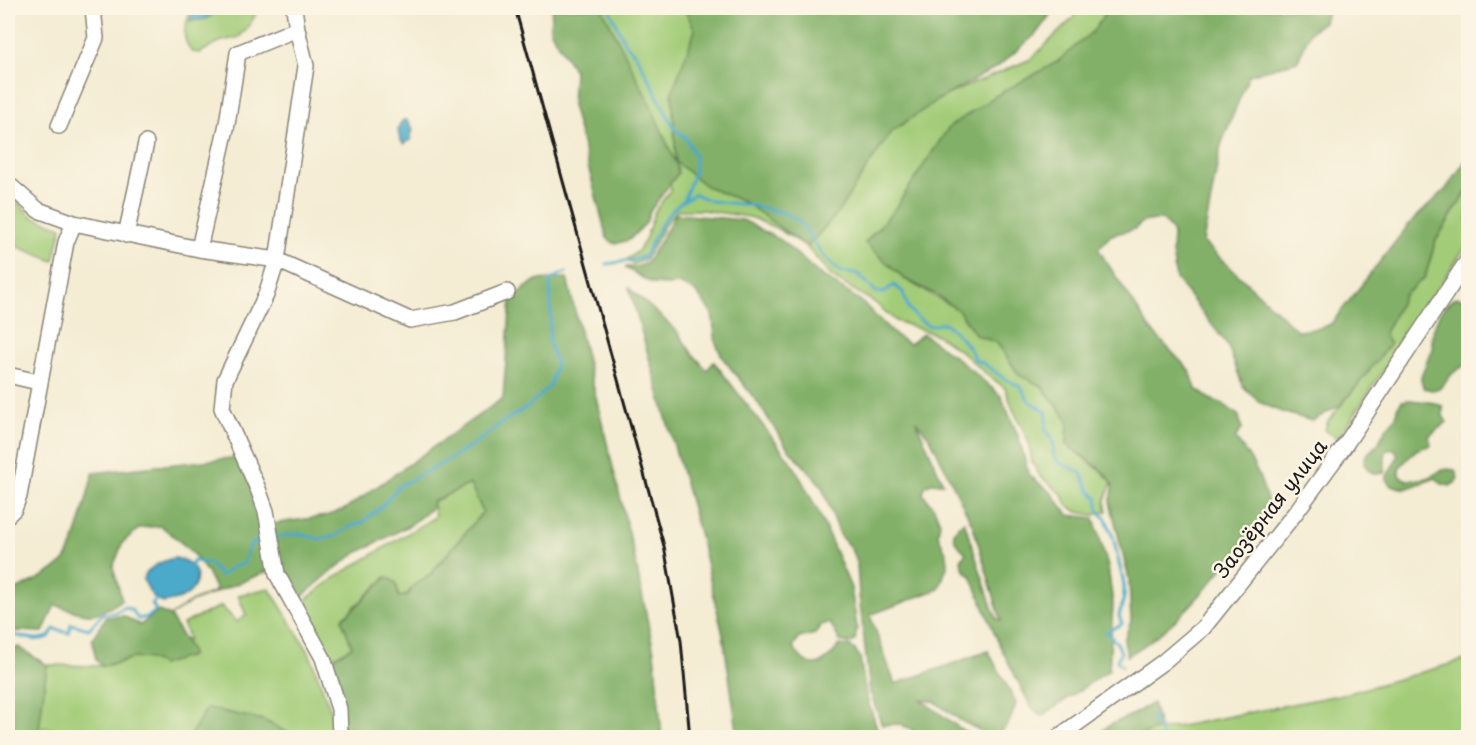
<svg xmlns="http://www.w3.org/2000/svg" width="1476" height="745" font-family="'Playpen Sans',sans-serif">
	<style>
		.green { fill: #a3cc78; stroke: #60744a; stroke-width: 1.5 }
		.forest { fill: #82b068; stroke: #4f6642; stroke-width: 1.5 }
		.water { fill: #4ca9ca; stroke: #346273; stroke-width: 1.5 }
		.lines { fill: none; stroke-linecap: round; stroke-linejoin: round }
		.stream { stroke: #4ca9ca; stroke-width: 3 }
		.minor-casing { stroke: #888478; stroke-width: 18 }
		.minor { stroke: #fff; stroke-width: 15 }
		.rail { stroke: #1c1c1c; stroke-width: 3 }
		.labels { text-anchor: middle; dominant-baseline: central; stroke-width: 5; stroke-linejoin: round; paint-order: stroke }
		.street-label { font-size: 20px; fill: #1c1c1c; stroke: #fcf5e5 }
	</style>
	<rect width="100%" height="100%" fill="#fcf5e5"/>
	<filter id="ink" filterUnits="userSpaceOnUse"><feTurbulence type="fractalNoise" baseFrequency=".0167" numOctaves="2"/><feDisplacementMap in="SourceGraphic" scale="12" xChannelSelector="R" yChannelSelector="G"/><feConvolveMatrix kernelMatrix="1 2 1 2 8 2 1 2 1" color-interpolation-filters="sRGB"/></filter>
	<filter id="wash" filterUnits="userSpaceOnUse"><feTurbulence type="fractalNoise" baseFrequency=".008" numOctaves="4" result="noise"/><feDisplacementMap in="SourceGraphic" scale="24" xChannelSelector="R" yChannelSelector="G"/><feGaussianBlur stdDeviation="1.35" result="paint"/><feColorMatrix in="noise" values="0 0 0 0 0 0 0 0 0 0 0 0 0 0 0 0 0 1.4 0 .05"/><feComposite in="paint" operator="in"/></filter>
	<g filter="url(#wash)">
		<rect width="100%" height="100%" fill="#f4ecd3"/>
		<path class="green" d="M191,8h4l-5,13 22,-8 -5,-5h52l-11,20 -9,9 -20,5 -19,11 -8,-1c-13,-17 -6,-25 -1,-44z
			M596,8h252l63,102 120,-51 42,-41 6,-10h68l-256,258 13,13 55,31 17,25 21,8 22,32 22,11 27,34 -1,25 35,27 10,10 -7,19 2,10 -13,4 -16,-3 -10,-6 -6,-12 -22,-18 -8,-14 -4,-22 -15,-31 -8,-21 -21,-16 -21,-19 -26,-18 -41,-14 -22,-19 -42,-25 -26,-31 -30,-18 -26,-11 -48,-7h-24l-13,14 -19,35 -12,5 -9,-3 14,-11 6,-10 10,-29 16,-22 -7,-26z
			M1468,189v54l-130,196 -13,-9 3,-9 29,-35 47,-91 21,-18 11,-37z
			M8,193l25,24 29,10 -8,34 -46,-18z
			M470,484l13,28 -54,63 -15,10 -7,9 -8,4 -3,-15 -10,-6 -44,42 10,28 -21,12 -30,-56 36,-27 98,-59 -3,-15z
			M269,588l40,64 29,78 -42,7 -33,-17 -56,-12 -18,29h-94l-5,-6 -51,-3 8,-63 56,1 16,-3 62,-24h8l-6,-15 38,-18 16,16 9,-7 -8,-20z
			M1468,659v78l-326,1 1,-3 11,-5h6l189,-37z"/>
		<path class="forest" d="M552,8h50l48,96 27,62 1,7 -28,38 -4,12 -17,17 -14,4 -8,-6 -35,-133 2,-34 -24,-41z
			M684,8h371l-19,26 -37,32 -61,34 -47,32 -55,83 -29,32 -61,-44 -40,-17 -30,-24 -4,-70 23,-62z
			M1109,8h219l-4,14 -14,10 -12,29 -49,14 -28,70 -18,97 95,89 22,-3 11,-4 79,-101 36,-34 22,-32v32l-32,51 -11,37 -21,18 -20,40 6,9 -33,42 -18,20 -27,15 -30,-9 -23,-10 -16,-16 -16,-42 -51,-65 -4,-27 1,-19 -11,-14 -20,3 -7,7 -24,6 -13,14 53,81 39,41 6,18 14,10 13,5 16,12 3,13 -7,9c20,24 27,42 35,72 -44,52 -82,112 -143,146l-3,-16 7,-19 -2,-42 -19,-77c2,-6 4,-13 2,-19 -4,-11 -34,-30 -45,-38l1,-25 -26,-34 -23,-11 -21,-32 -22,-8 -17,-24 -24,-17 -30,-15 -40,-36 29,-33 55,-83 48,-32 60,-33 37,-32z
			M676,214l67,6 38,20 37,33 43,28 34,34 14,9 14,-10 35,25 43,37 18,42 10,37 23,18 16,22 26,3 14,49 5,37 -4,66 -67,46 -11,-9 -32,-63 -28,-68c-7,-4 -10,-9 -10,-18l5,-5c-13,-12 -19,-19 -2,-32l28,86 5,12 4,1 -28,-94 -43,-88 -14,-17 27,62h-12l-6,3 -2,8 11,14 6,14 -2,13 9,20 1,9 -9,25 -69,26 25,69 93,-33 28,51c-3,14 -10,30 -24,35l-32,-17 -25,-18 -15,-3 52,38h-57l-2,-7 -13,-6 -18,1 -12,-33 -11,-97 -2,-32 -7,-16 -9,-10 -20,-52 -34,-38 -29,-44 -36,-46 -6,-14 -4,-29 -16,-22 -15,-8 -15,1 -13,-1 -27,-16v-1h10l11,-4z
			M567,278l66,272 21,102 8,85h-318l-13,-78 21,-12 -10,-27 45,-43 9,6 3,14 9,-2 6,-10 15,-9 54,-64 -13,-28 -38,18 1,5 -23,18 -57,30 -27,21 -28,24 -17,-29 -9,-47 54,-8 19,-7 158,-111 8,-99 25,-19z
			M629,288l47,42 15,22 16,18 7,-8 80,104 25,47 32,75 6,39 -2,14 -4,2 -11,-2 -10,-18 -9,2 -6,9 -16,4 -6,8c14,26 31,22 46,-1l10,1 6,4 5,7 6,38 11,33 10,9h-149l-15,-102 -23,-99z
			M1456,297l12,3v63l-15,10 -13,15 -8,2 -8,-2c-6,-11 -2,-14 2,-24 2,-6 2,-9 7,-14 -4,-19 6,-43 23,-53z
			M1410,400l26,3 7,4v9l4,6 -18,14 2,9 -15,5 -17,18v8l8,4c7,-1 14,0 20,-2 13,-5 12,-11 28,-8l3,8 -3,5 -5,3 -8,-2 -6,-6 -31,11 -15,-4 -4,-7 12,-22 -3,-7 -8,1c-4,8 -1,14 -3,23l-9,1 -7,-4 -4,-7 2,-8 12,-11 7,-14 11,-13 1,-9 5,-7z
			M240,457l16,40 15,73 -80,32 -21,14 21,35v5l-30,9c-21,-15 -36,-3 -59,1l-6,-6 -4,-21 14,-22 18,-1 16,9 19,-14 11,5 21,-14 25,-11c-11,-30 -31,-46 -55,-65l-21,2 -17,14 -10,25 9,33c-30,21 -34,15 -67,5l-12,27 -26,-1 -9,1v-38c18,-10 41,-18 56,-33 10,-10 25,-72 29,-88z
			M18,647l29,18 -9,72h-30v-86z
			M1153,703l7,27h-6l-11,5 -1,2h-44c7,-14 24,-16 37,-24 6,-3 12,-7 18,-10z
			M207,708l56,12 33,17 42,-6 -2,7h-147z"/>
		<path class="water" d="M195,8h12l6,6 -7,5 -16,2z
			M403,120h4l6,9 -3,11 -6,4c-7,-7 -8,-17 -1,-24z
			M174,558c27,3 30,28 8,40 -5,3 -13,3 -19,5l-11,-7 -9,-17c5,-12 19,-18 31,-21z"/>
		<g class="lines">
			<path class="stream" d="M609,8l16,35 12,13 37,72 12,10 9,18 -1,17 -10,26
				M607,264l26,-4 12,-4c13,-27 21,-48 50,-62l16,7 38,4 36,8 16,10 24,35 16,14 17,2 18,18 8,1 10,-8 9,7c4,18 10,24 26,34l16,-3c11,9 25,23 30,37l8,3 22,16 16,8 8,14 18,11 -2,18 6,6 3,10 -1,8 5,8 22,10 10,19 7,7 2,13 7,8 7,18 11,47v13l-5,19 3,8 -16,8 11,11 4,9 -4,9 5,5
				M274,537l25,-3 20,5 17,-3 12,-8 15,-6 18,-15 18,-21 46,-24 32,-20 27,-21 24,-14 22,-21 6,-22 -7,-23 2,-25 -1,-36 16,-8
				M190,568l4,-7 14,2 13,13 10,-8 12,-4 8,-20 14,-4
				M8,635c16,0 25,8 41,2l5,-8 15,4 2,-9 18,5 13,-15 12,-1 11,-6 7,3 6,9 10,-2 8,-6 -4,-8 6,-5
				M1152,714l1,9 5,3 5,12"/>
		</g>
	</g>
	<g filter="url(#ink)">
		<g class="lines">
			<g class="minor-casing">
				<path id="minor" d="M294,8l3,21 9,37 -29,194 -11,35 -41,85 -3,28 36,81 8,22 11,63 46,84 16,51 1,29
					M59,126l37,-88 -3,-30
					M8,184l30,26 36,13 125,26 78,11 133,60 45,-8 52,-20
					M126,235l20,-92
					M199,249l28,-125 11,-71 59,-24
					M8,375l30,7
					M8,515l6,-6 5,-13 47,-254 8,-19
					M1057,738l106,-76 40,-34 93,-116 47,-64 125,-188"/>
			</g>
			<use href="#minor" class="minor"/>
			<path class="rail" d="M515,8l149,538 17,95 9,97"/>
		</g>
	</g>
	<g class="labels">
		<g class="street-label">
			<text transform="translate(1270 508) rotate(-52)">Заозёрная улица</text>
		</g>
	</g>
	<rect width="1476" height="745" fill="none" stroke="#fcf5e5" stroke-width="30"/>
</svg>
